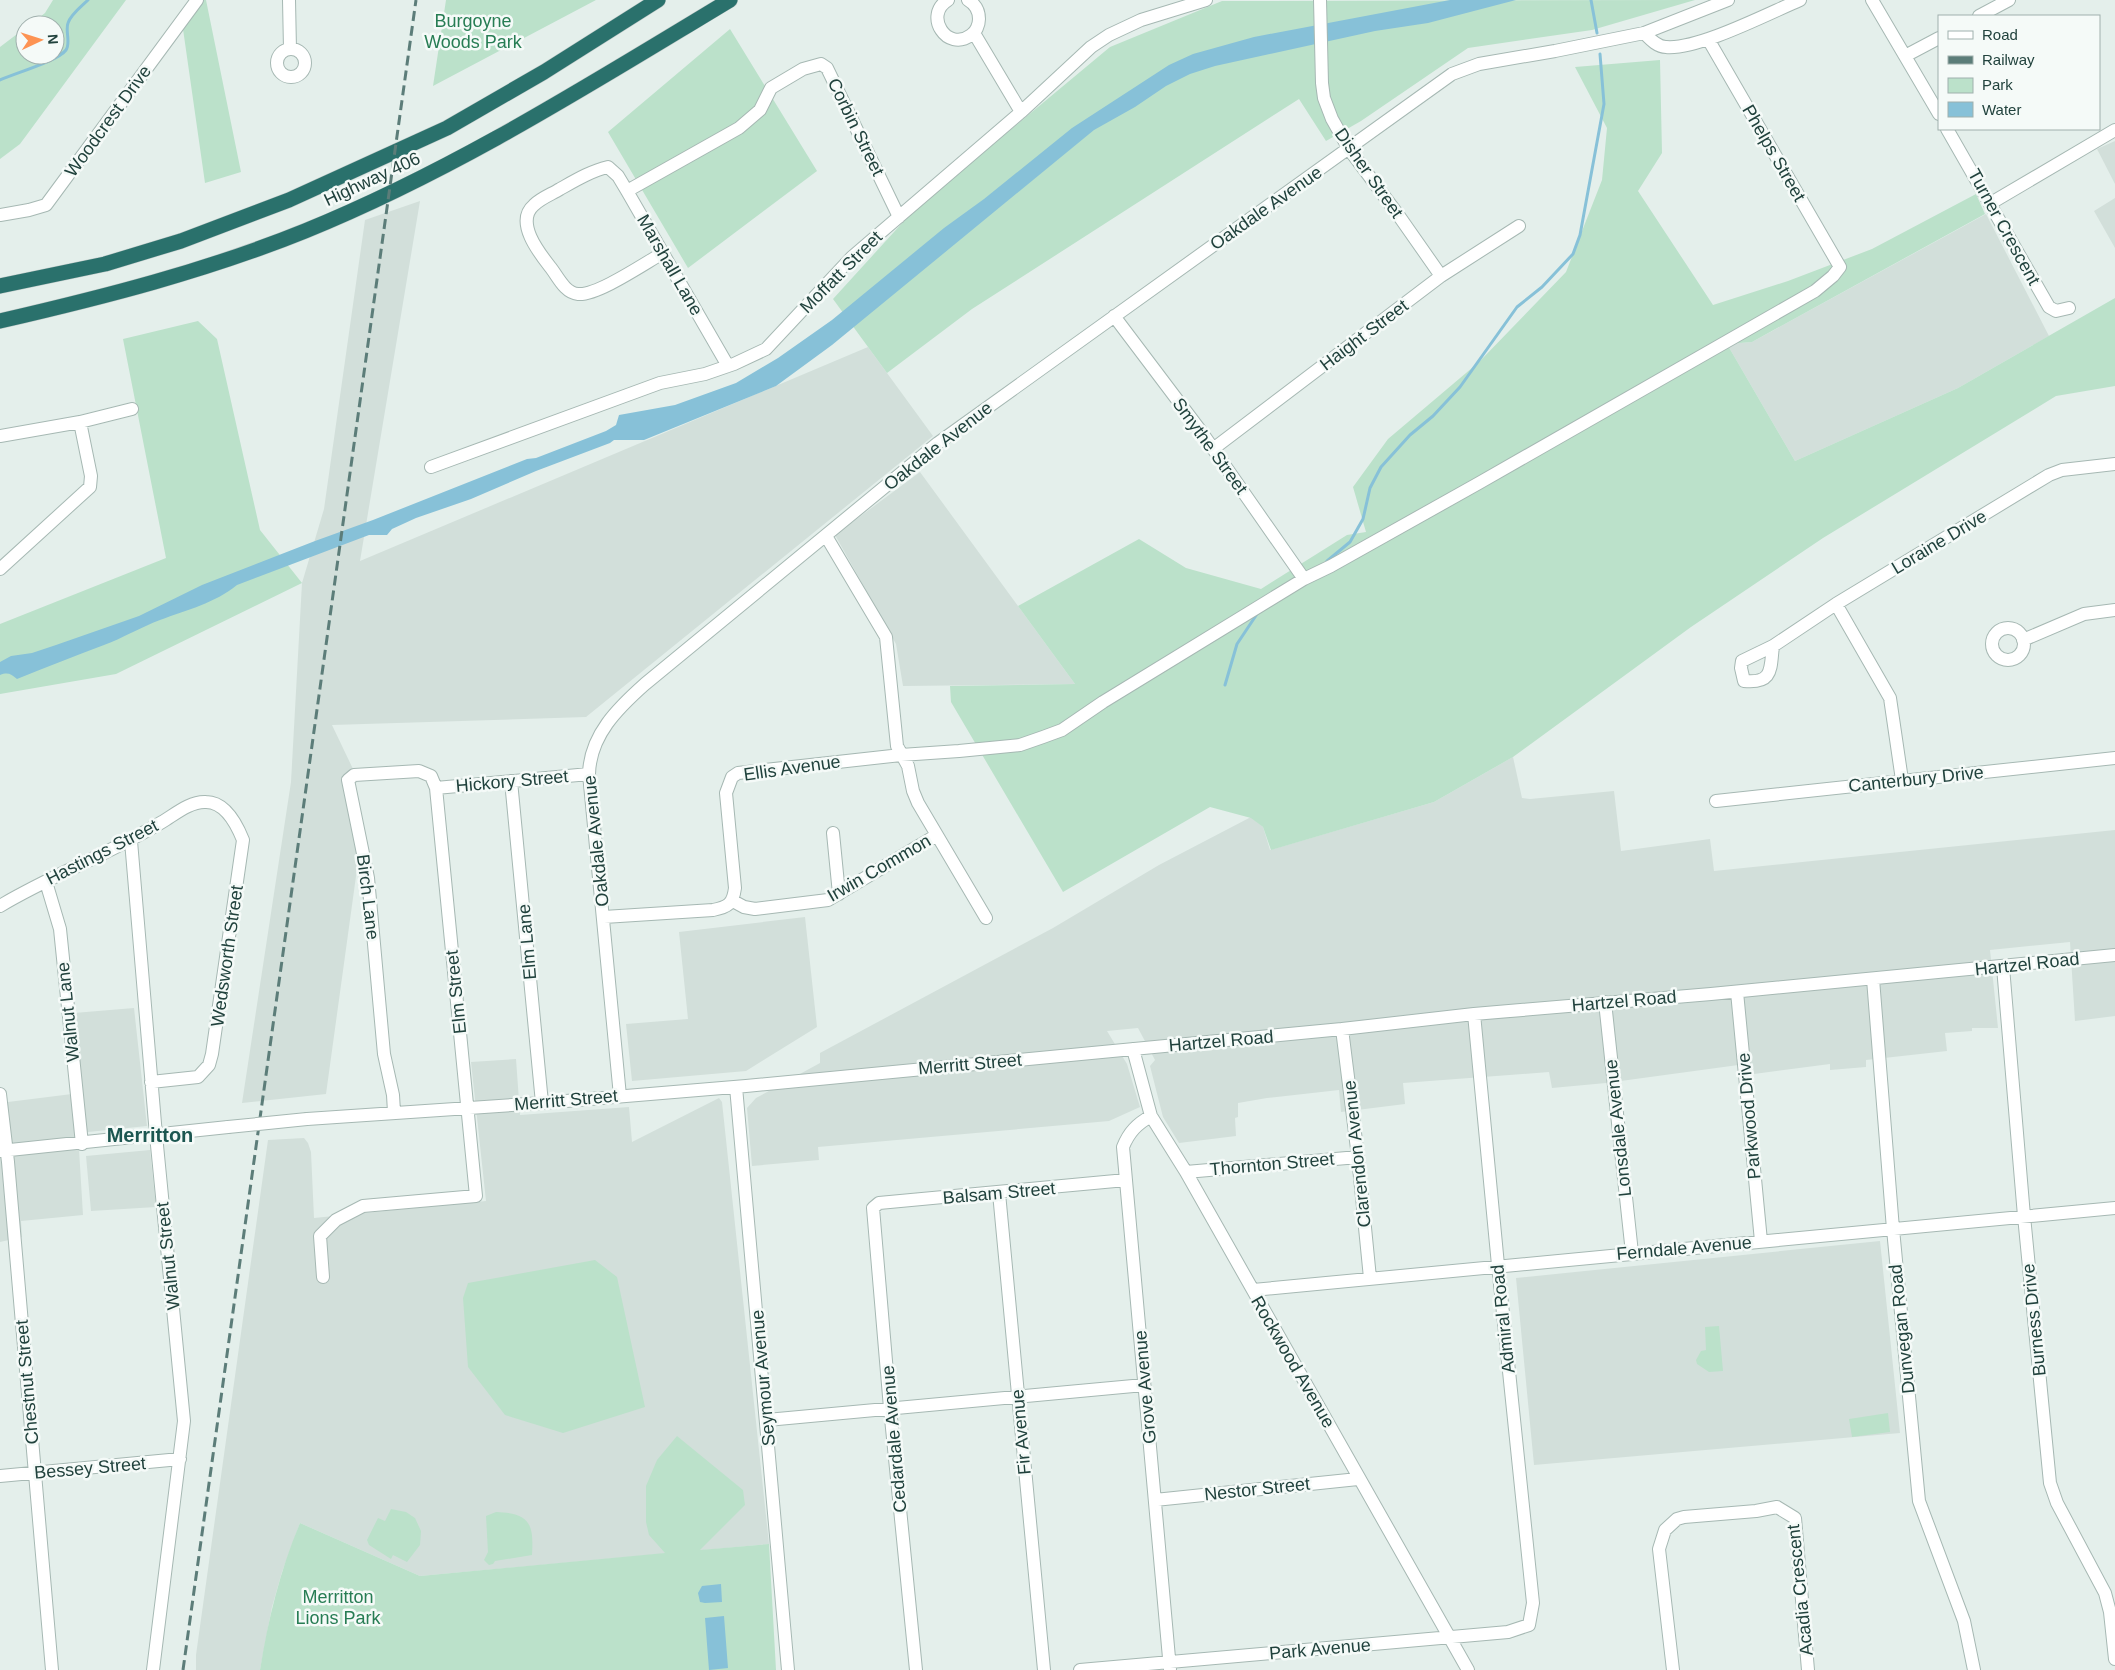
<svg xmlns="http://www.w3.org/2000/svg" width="2115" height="1670" font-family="Helvetica,sans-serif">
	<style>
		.built { fill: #d2dfda }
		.green { fill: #bbe1ca }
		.water { fill: #87c1d8 }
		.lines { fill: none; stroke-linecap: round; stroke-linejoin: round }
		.stream { stroke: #87c1d8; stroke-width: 3 }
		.minor-casing { stroke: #a6b8b3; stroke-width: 14 }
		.highway-casing { stroke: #c1cac9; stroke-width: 16 }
		.minor { stroke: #fff; stroke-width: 12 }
		.highway { stroke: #2a716c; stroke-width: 15 }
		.rail { stroke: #5c7d79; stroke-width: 3; stroke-dasharray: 10 5; stroke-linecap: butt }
		.minor-bridge-casing { stroke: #a6b8b3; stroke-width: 14; stroke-linecap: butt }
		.minor-bridge { stroke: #fff; stroke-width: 12 }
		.labels { text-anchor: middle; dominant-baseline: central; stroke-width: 5; stroke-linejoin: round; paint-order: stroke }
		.park-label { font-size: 18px; fill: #277d54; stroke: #f5faf8 }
		.street-label { font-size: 18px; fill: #21423d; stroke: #f5faf8 }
		.quarter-label { font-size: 20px; font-weight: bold; fill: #1b5650; stroke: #f5faf8 }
	</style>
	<rect width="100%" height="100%" fill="#e4efeb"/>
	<path class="built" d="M2115,141v43l-18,-35z
		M2115,198v50l-21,-37z
		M420,201l-60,360 508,-214 65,89 -347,281 -254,8 21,44 4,100 -31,225 -84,9 49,-321 11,-199 22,-74 41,-289z
		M1986,214l63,122 -91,52 -163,73 -68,-117 25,-2z
		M920,472l155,212 -172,2 -7,-42 -61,-109z
		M1513,757l9,41 8,1 84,-8 7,60 89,-12 4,32 401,-41v186l-40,5 -5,-79 -80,8 8,78h-26v3l-27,2 2,18 -81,9v7l-36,3v-6l-76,10 -1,-11 -147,20 -54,5 -3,-16 -146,11 2,21 -64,8 -2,-22 -72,8 -29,5v14l-3,1 1,18 -57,7 -16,-26 -13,-51 5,-6 -17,-32 -31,3 20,33 13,43 -31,14 -291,26 1,13 -67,6 -5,-58 9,-10 64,-35v-10l233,-125 106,-63 92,-48 12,10 7,23 164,-48z
		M805,917l12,110 -71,44 -114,10 -6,-57 62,-5 -9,-87z
		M134,1008l13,118 -69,7 5,82 -62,6 1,16 -22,5v-139l80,-10 -6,-80z
		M516,1059l4,56 109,-8 3,35 87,-44 3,4 47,442 -349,32 -120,-53 -18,49 -10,35 -12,63h-64v-15l72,-515 36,-2 4,5 3,9 3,66 172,-17 -15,-139z
		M150,1150l6,57 -65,4 -5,-55z
		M1880,1241l20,192 -366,32 -18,-187z"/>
	<path class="green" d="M53,0h73l-106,144 -20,15v-112l25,-19v27h30v-30h-25l15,-12z
		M204,0h2l35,172 -36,11 -22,-154z
		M446,0h150l-163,86z
		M1695,0l-103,30 -124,18 -107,73 -35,20 -27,-42 -327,210 -85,64 -54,-74 81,-89 196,-163 112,-46z
		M730,29l87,142 -129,97 -80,-136z
		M1660,60l2,93 -24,38 75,114 75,-24 84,-32 104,-55 9,20 -233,128 -25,2 68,117 163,-73 157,-90v88l-59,10 -233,142 -132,89 -178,130 -79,45 -163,48 -8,-23 -12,-9 -41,-11 -147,85 -112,-190 -1,-16 125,-2 -57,-78 121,-67 47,29 75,21 86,-54 19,-3 -13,-45 35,-48 91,-77 87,-90 36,-92 5,-52 -32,-61z
		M198,321l19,18 43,191 42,53 -186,91 -116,20v-70l166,-66 -43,-219z
		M595,1260l22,17 28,130 -82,26 -58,-18 -37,-48 -5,-69 5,-15z
		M1719,1326l4,45 -14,1 -12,-8 -1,-4 5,-9 5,-1 -1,-23z
		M1888,1413l2,19 -38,5 -3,-18z
		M677,1436l66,54 2,15 -45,45 69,-6 7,126h-516c8,-50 20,-100 40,-147l120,53 245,-23 -16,-18 -3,-13v-36l11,-26z
		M391,1509l15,3 9,6 6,13 -1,14 -13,17 -14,-7 -2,4 -22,-14 -2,-5 11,-22 7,3z
		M496,1512c34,1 38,12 36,43l-37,6 -2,3 -4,1 -5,-5 4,-8 -2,-36z"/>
	<path class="water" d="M1450,0h66l-88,23 -53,8 -160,35 -25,8 -24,12 -31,21 -41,23 -262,215 -56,41 -132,54h-30l-4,3 -74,28 -65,28 -55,19 -24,11 -5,6h-18l-132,50c-22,18 -50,25 -77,35 -19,7 -37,18 -56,25 -29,11 -58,22 -87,34 -6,-5 -9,-7 -17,-4v-13l11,-6 21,-3 24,-8 83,-29 63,-31 113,-44 58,-21 154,-61 9,-1 70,-27 10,-6 3,-10 56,-10 61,-22 42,-25 54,-38 112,-92 40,-29 88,-71 97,-63 24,-11 61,-17z
		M721,1584l1,18 -17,1 -5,-1 -2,-9 4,-7z
		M724,1616l4,52 -19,2 -4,-52z"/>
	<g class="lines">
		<path class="stream" d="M1591,0l6,33
			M0,80c15,-7 58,-19 66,-30 5,-7 -1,-19 2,-27 3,-9 13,-16 20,-23
			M1327,561l23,-19 13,-23 7,-31 11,-21 29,-32 23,-19 27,-29 57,-80 25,-20 31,-33 7,-19 24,-131 -4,-50
			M1225,685l12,-41 20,-30"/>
		<g class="minor-casing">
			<path id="minor" d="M289,0l1,49
				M948,0c-25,15 -1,53 23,35 5,-3 8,-10 8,-16 0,-8 -4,-15 -11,-19
				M1320,0l2,83 2,15 8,21 17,30 50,67 42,60
				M1872,0l67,114
				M1979,16l30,-16
				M974,33l47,79
				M1644,33c6,6 13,14 22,14 32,3 103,-34 134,-47
				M277 63a14 14 0 1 1 28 0a14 14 0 1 1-28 0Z
				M1905,56l34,-18
				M1947,129l102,178 7,4 13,-3
				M627,191l112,-63 21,-18 11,-22 32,-19 18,-5 6,4 72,149
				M1991,203l124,-73
				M0,215l29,-5 17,-5 151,-205
				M663,253c-18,10 -66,43 -85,41 -13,-1 -20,-17 -27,-26 -11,-14 -37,-46 -17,-63 7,-7 18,-11 26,-16 16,-9 31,-18 48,-22l10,9 9,15 101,175
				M1114,316l86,114 104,149
				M0,436l80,-14 52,-13
				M1213,449l228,-173 78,-50
				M431,467l229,-84 45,-9 29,-10 32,-15 86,-92 169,-145 70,-65 18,-12 32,-15 65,-20
				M826,536l60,101 11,109 11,20 5,25 5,12 68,115
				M0,569l90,-82 1,-11 -11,-54
				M1836,604l54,94 12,82
				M1992 644a16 16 0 1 1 32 0a16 16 0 1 1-32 0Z
				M2023,640l61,-26 31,-4
				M1773,646c-3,22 1,38 -29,35l-3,-13 1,-7 31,-15 63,-42 213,-129 13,-5 53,-6
				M511,781l31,322
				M436,788l153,-14
				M1716,801l399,-43
				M833,833l6,61
				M131,841l25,294 28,286 -31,249
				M46,882l14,47 22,215
				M733,901l11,6 11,2 73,-9 109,-65
				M0,906c52,-31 109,-52 162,-84 12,-7 28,-21 44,-20 20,0 31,23 37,38l-31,214 -3,11 -11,12 -47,5
				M604,917l109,-7c15,-3 20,-6 22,-22l-9,-95 6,-16 6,-4 163,-18 58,-4 61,-6 23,-8 19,-7 41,-28 201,-123 27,-13 148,-83 336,-192 18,-15 7,-9 -132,-228
				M2003,967l21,249 26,267 7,20 48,90 5,19 5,47
				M1873,979l20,250 26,272 45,120 10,49
				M1737,992l24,249
				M1605,1002l27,251
				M1342,1029l16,128 12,121
				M1133,1049l18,67 35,56 282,498
				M736,1087l52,583
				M0,1094l8,68 44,508
				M620,1096l-31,-322c1,-39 29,-66 56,-90l293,-241 514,-369 27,-10 76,-13 89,-18 84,-33
				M1151,1116c-14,8 -22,16 -28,31l47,522
				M307,1119l235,-16 204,-17 596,-57 132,-15 237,-20 404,-39
				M0,1151l228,-24
				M1186,1172l172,-15
				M999,1193l45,477
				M323,1277l-3,-41 16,-16 27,-14 113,-10 -40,-408 -5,-12 -12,-5 -65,4 -6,5 20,98 16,176 9,41 1,17
				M1253,1290l862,-82
				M767,1420l377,-35
				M0,1476l180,-17
				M1155,1500l203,-21
				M916,1670l-26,-262 -17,-200 6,-5 247,-23
				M1080,1670l428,-38 21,-7 4,-22 -35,-338 -24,-251
				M1673,1670l-14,-121 6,-19 12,-11 7,-2 72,-6 21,-4 18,11 13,152"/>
		</g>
		<g class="highway-casing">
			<path id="highway" d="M0,286l105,-22 76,-23 108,-41 158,-72 97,-56 114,-72
				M0,321c104,-24 206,-50 305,-90 150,-61 287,-148 425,-231"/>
		</g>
		<use href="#minor" class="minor"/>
		<use href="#highway" class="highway"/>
		<path class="rail" d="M183,1670l233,-1670"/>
		<g class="minor-bridge-casing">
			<path id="minor-bridge" d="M228,1127l79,-8"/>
		</g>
		<use href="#minor-bridge" class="minor-bridge"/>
	</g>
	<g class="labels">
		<g class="park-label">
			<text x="473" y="21">Burgoyne<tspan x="473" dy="21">Woods Park</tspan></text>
			<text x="338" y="1597">Merritton<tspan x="338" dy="21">Lions Park</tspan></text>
		</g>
		<g class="street-label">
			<text transform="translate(108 121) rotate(-54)">Woodcrest Drive</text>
			<text transform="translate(856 127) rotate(64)">Corbin Street</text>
			<text transform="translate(1774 153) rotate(60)">Phelps Street</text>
			<text transform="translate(1369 173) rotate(55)">Disher Street</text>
			<text transform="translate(372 179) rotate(-25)">Highway 406</text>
			<text transform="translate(1266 208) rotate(-35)">Oakdale Avenue</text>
			<text transform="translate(2004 227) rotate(61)">Turner Crescent</text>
			<text transform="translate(670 265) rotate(60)">Marshall Lane</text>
			<text transform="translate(841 272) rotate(-45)">Moffatt Street</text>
			<text transform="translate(1364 335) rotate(-37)">Haight Street</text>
			<text transform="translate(938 446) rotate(-38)">Oakdale Avenue</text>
			<text transform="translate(1210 446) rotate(54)">Smythe Street</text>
			<text transform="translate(1939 542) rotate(-31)">Loraine Drive</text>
			<text transform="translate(792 768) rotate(-8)">Ellis Avenue</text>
			<text transform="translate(1916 779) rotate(-6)">Canterbury Drive</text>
			<text transform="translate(512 781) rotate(-5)">Hickory Street</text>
			<text transform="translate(596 841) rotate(-96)">Oakdale Avenue</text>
			<text transform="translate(102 852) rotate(-27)">Hastings Street</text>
			<text transform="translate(879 868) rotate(-30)">Irwin Common</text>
			<text transform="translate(368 897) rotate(83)">Birch Lane</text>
			<text transform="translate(527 942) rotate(-95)">Elm Lane</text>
			<text transform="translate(227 956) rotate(-82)">Wedsworth Street</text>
			<text transform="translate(2027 964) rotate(-6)">Hartzel Road</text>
			<text transform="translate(456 992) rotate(-96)">Elm Street</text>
			<text transform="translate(1624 1001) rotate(-5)">Hartzel Road</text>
			<text transform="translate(68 1012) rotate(-96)">Walnut Lane</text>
			<text transform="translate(1221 1041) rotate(-5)">Hartzel Road</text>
			<text transform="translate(970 1064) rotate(-5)">Merritt Street</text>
			<text transform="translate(566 1100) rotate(-5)">Merritt Street</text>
			<text transform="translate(1749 1116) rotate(-95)">Parkwood Drive</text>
			<text transform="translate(1618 1128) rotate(-96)">Lonsdale Avenue</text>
			<text transform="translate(1357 1154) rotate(-96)">Clarendon Avenue</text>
			<text transform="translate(1272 1164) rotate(-5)">Thornton Street</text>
			<text transform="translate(999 1193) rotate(-5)">Balsam Street</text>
			<text transform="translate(1684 1248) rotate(-5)">Ferndale Avenue</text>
			<text transform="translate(168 1256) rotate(-96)">Walnut Street</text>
			<text transform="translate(1503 1319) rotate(-96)">Admiral Road</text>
			<text transform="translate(2034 1320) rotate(-96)">Burness Drive</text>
			<text transform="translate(1902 1329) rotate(-96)">Dunvegan Road</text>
			<text transform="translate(1293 1362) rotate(60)">Rockwood Avenue</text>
			<text transform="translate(763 1378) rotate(-95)">Seymour Avenue</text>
			<text transform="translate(27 1382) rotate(-95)">Chestnut Street</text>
			<text transform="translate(1145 1387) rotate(-95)">Grove Avenue</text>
			<text transform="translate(1021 1432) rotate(-95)">Fir Avenue</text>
			<text transform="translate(894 1439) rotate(-95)">Cedardale Avenue</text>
			<text transform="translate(90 1468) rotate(-5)">Bessey Street</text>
			<text transform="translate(1257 1489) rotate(-6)">Nestor Street</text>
			<text transform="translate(1800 1590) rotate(-96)">Acadia Crescent</text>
			<text transform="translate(1320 1649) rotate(-5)">Park Avenue</text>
		</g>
		<g class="quarter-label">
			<text x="150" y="1135">Merritton</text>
		</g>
	</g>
	<rect x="1938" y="15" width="162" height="115" fill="#f5faf8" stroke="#a0b0ad"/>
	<rect x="1948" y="31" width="25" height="8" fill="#ffffff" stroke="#a0b0ad"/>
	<text x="1982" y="40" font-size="15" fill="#21423d">Road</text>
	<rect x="1948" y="56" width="25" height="8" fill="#5c7d79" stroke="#a0b0ad"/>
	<text x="1982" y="65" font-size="15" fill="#21423d">Railway</text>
	<rect x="1948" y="78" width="25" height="15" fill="#bbe1ca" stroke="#a0b0ad"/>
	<text x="1982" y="90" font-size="15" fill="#21423d">Park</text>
	<rect x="1948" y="102" width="25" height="15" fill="#87c1d8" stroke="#a0b0ad"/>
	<text x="1982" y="115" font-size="15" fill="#21423d">Water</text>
	<g transform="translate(40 40) rotate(86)"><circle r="24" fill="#f5faf8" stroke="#a0b0ad"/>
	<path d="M0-4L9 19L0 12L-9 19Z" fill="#fd9353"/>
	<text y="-8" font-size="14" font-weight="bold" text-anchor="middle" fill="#21423d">N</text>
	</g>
</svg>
